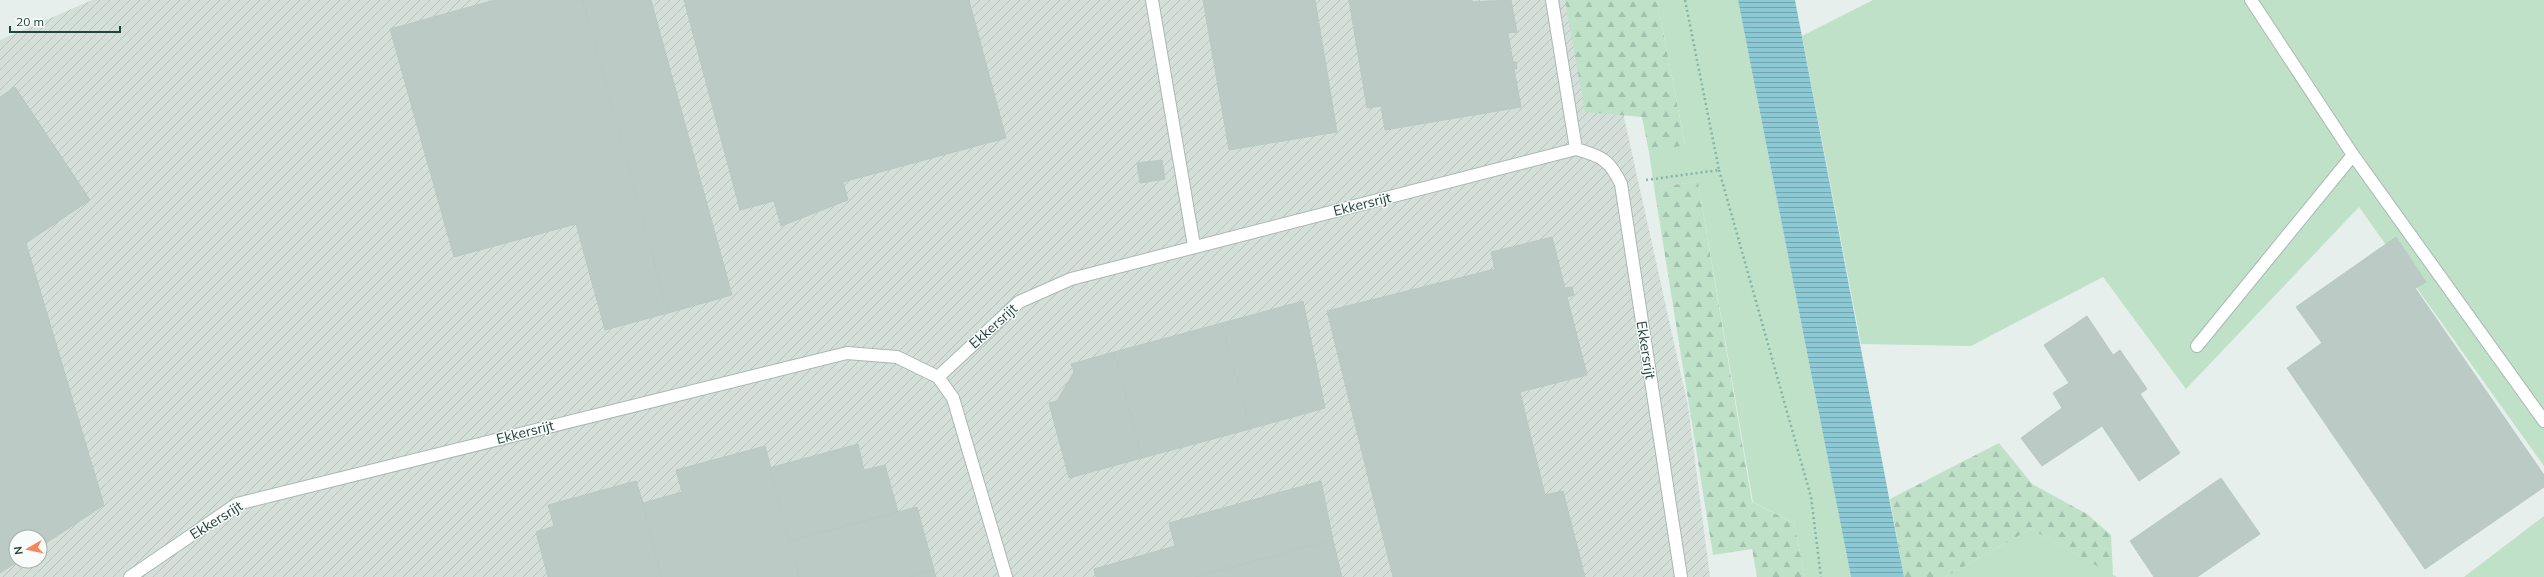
<svg xmlns="http://www.w3.org/2000/svg" width="2544" height="577" font-family="Mulish,sans-serif">
	<style>
		.industrial { fill: url(#industrial-furrows); fill-rule: evenodd }
		.green { fill: #bee1c8 }
		.forest { fill: url(#forest-firs) }
		.water { fill: url(#water-rules) }
		.building { fill: #bbcac4; stroke: #b7c9c2 }
		.lines { fill: none; stroke-linecap: round; stroke-linejoin: round }
		.minor-casing { stroke: #a8b8b3; stroke-width: 14 }
		.path { stroke: #85b4a6; stroke-width: 2.5; stroke-dasharray: 2 3; stroke-linecap: butt }
		.minor { stroke: #fff; stroke-width: 12 }
		.labels { text-anchor: middle; dominant-baseline: central; stroke-width: 3; stroke-linejoin: round; paint-order: stroke }
		.street-label { font-size: 14px; fill: #23423b; stroke: #f7fbf9 }
	</style>
	<defs>
		<pattern id="industrial-furrows" width="10" height="10" patternUnits="userSpaceOnUse"><rect width="10" height="10" fill="#d4dfda"/><path d="M-1 1l2-2M0 10L10 0M9 11l2-2" fill="none" stroke="#b6c1bc"/></pattern>
		<pattern id="forest-firs" width="22" height="20" patternUnits="userSpaceOnUse"><rect width="22" height="20" fill="#bee1c8"/><path d="M5 1l3.5 6h-7zM16 11l3.5 6h-7z" fill="#a3c2ad"/></pattern>
		<pattern id="water-rules" width="6" height="5" patternUnits="userSpaceOnUse"><rect width="6" height="5" fill="#8cc9d5"/><path d="M0 2.5h6" fill="none" stroke="#72a5ae"/></pattern>
	</defs>
	<rect width="100%" height="100%" fill="#e6efeb"/>
	<path class="industrial" d="M92,0h1506l90,406 22,171h-1710v-537zM16,537h24v24h-24z"/>
	<path class="green" d="M1657,0h81l113,577h-46l-11,-54 -41,-21 -55,-320 -44,5 -5,-35 36,-8z
		M1873,0h671v466l-185,-259 -173,182 -83,-112 -132,69 -110,-2 -59,-308z
		M2544,516v61h-80z
		M2031,529l86,48h-172z"/>
	<path class="forest" d="M1565,0h92l28,145 -36,7 -7,-35 -57,-5z
		M1698,182l54,320 42,21 11,54h-48l-5,-28 -39,6 -59,-368z
		M1999,443l33,41 55,30 24,21 2,40 -82,-46 -86,48h-41l-14,-78z"/>
	<path class="water" d="M1738,0h57l109,577h-53z"/>
	<path class="building" d="M495,0h88l85,313 -63,17 -29,-106 -122,33 -64,-228z
		M583,0h68l81,295 -64,18z
		M684,0h285l37,138 -163,44 5,18 -67,26 -7,-25 -34,9z
		M1203,0h112l22,132 -108,18z
		M1349,0h123v2l39,-2 6,32 -9,1 5,29h3l1,7h-3l7,38 -136,23 -4,-24 -14,2z
		M15,87l75,113 -64,43 78,262 -64,42v-10h-24v24h3l-19,12v-476z
		M1162,160l3,19 -25,4 -3,-20z
		M1552,237l13,51 7,-1 2,8 -7,2 20,78 -67,17 25,103 18,-4 22,86h-192l-66,-266 168,-42 -4,-17z
		M2396,237l30,45 -11,6 129,187v12l-119,82 -138,-201 35,-25 -26,-36z
		M1303,301l22,107 -75,21 -28,-106z
		M2087,316l26,39 7,-5 27,39 -7,5 40,59 -41,28 -37,-55 -60,40 -21,-28 41,-30 -9,-15 16,-10 -25,-38z
		M1222,323l28,106 -108,29 -28,-106z
		M1114,352l28,106 -73,20 -20,-75 8,-2 17,-29 -3,-8z
		M858,444l6,26 21,-5 13,47 -109,29 -20,-73z
		M765,446l34,131h-137l-26,-96 7,22 39,-11 -6,-22z
		M2221,478l39,56 -63,43h-43l-24,-36z
		M636,481l26,96h-114l-12,-45 18,-6 -6,-21z
		M1321,481l12,59 -138,37h-99l-2,-8 81,-23 -6,-23z
		M917,507l17,63 -25,7h-110l-10,-36z
		M1333,540l9,37h-147z
		M934,570l2,7h-27z"/>
	<g class="lines">
		<g class="minor-casing">
			<path id="minor" d="M1152,0l42,246
				M1552,0l24,149
				M2251,0l102,155 191,266
				M2197,346l156,-191
				M938,377l81,-75 52,-23 505,-130c25,7 34,11 45,35l60,393
				M130,577l107,-73 610,-151 50,4 41,20 15,21 53,179"/>
		</g>
		<path class="path" d="M1719,170l92,327 10,80
			M1646,180l73,-10 -34,-170"/>
		<use href="#minor" class="minor"/>
	</g>
	<g class="labels">
		<g class="street-label">
			<text transform="translate(1362 204) rotate(-14)">Ekkersrijt</text>
			<text transform="translate(993 326) rotate(-42)">Ekkersrijt</text>
			<text transform="translate(1646 350) rotate(81)">Ekkersrijt</text>
			<text transform="translate(525 432) rotate(-14)">Ekkersrijt</text>
			<text transform="translate(216 520) rotate(-32)">Ekkersrijt</text>
		</g>
	</g>
	<g transform="translate(28 549) rotate(261)"><circle r="19" fill="#f7fbf9" stroke="#a2b1ad"/>
	<path d="M0-3L7 15L0 10L-7 15Z" fill="#f7855c"/>
	<text y="-6" font-size="11" font-weight="bold" text-anchor="middle" fill="#23423b">N</text>
	</g>
	<path d="M10 26v6h110v-6" fill="none" stroke="#23423b" stroke-width="2"/>
	<text x="16" y="26" font-size="12" fill="#23423b" stroke="#f7fbf9" stroke-width="3" paint-order="stroke">20 m</text>
</svg>
